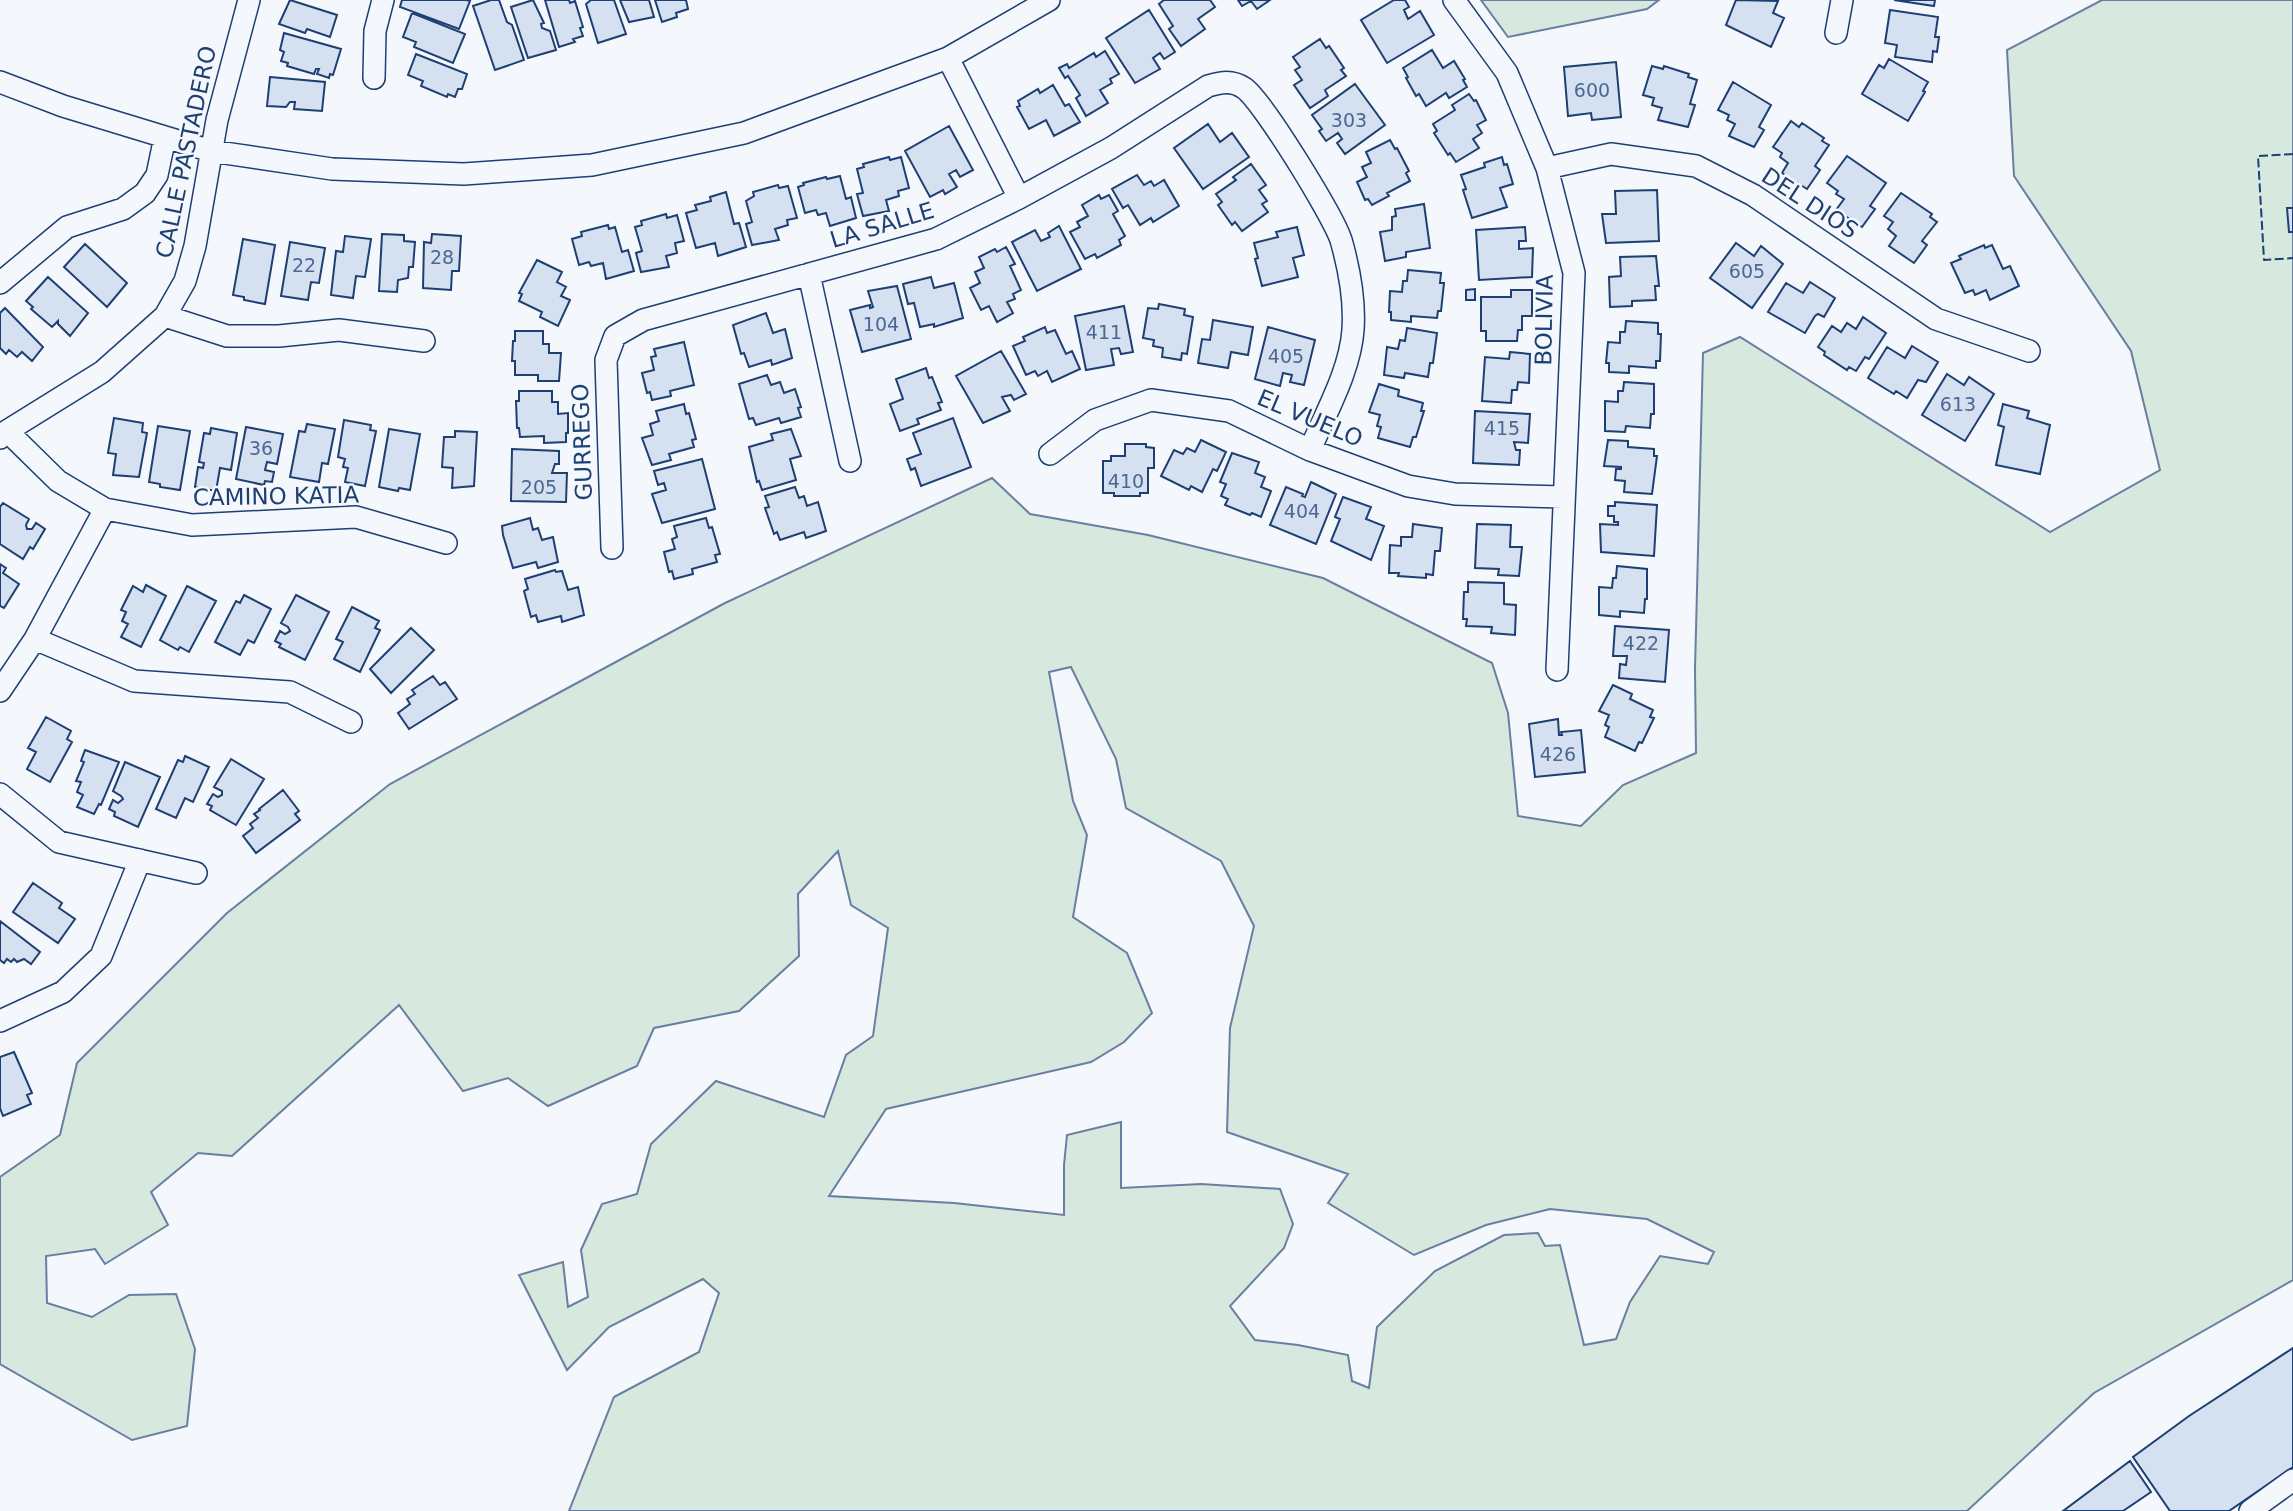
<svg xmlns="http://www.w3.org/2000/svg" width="2293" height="1511" font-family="'DejaVu Sans',sans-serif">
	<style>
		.green { fill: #d7e8df; stroke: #687fa3; stroke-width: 2; fill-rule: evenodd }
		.building { fill: #d5e0f0; stroke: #1d3f73; stroke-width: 2 }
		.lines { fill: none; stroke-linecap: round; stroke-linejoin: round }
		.minor-casing { stroke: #1d3f73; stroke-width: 24 }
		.minor { stroke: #f4f7fb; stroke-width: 21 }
		.fence { stroke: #1d3f73; stroke-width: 2; stroke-dasharray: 9 3.5; stroke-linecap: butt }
		.labels { text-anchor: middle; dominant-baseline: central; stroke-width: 5; stroke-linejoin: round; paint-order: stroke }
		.number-label { font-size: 19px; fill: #4b6792 }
		.street-label { font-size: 23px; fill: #1d3f73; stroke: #f4f7fb }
	</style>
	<rect width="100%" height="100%" fill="#f4f7fb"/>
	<path class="green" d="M1481,0h178l-12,9 -139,28z
		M2102,0h191v1280l-199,113 -127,118h-1398l45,-114 85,-45 20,-59 -16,-14 -94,48 -42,43 -48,-95 44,-13 5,45 20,-10 -7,-47 21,-46 35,-10 14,-50 65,-63 108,36 22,-62 27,-19 15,-108 -37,-23 -13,-54 -40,43 1,62 -60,55 -85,17 -17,38 -89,40 -40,-28 -45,13 -64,-86 -167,151 -34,-3 -47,39 17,33 -63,39 -10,-15 -49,7 1,47 45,14 37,-22 47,-1 19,55 -8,77 -55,14 -132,-76v-187l60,-42 17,-72 150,-150 163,-129 335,-181 267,-125 38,36 118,21 175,43 169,85 16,50 10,103 63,10 42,-41 73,-32 -1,-84 8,-316 37,-16 310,195 110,-62 -29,-119 -117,-175 -7,-126zM1071,667l45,92 10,49 95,53 33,65 -24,102 -3,104 121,42 -20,29 86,52 72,-30 64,-16 97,10 67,33 -6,12 -48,-8 -30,46 -14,37 -32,6 -24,-100 -15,1 -7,-13 -34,2 -69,36 -58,56 -8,61 -17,-7 -4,-26 -50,-10 -43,-5 -25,-34 54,-58 9,-24 -13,-35 -79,-5 -80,4v-66l-54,13 -3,30v50l-110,-12 -125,-7 57,-87 205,-47 33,-20 28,-29 -25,-60 -54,-36 14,-82 -14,-34 -24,-129z"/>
	<path class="building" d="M290,0l47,15 -7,22 -23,-8 -2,4 -26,-9z
		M402,0h64l4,1 -11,28 -59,-22z
		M491,0h8l8,22 5,3 12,35 -29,10 -22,-64z
		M533,0l11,23 -3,1 1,4 8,3 6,19 -28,8 -17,-51z
		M545,0h24l1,3 5,-2 8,26 -3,1 3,8 -10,3 2,3 -16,5z
		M591,0h23l12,34 -28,9 -12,-39z
		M620,0h29l5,17 -25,5z
		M655,0h31l2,9 -12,4 1,4 -15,5z
		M1164,0h46l5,7 -17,12 7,10 -24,17 -12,-17 4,-3 -14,-22z
		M1238,0h32l-13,9 -6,-8 -9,5z
		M1394,0h11l4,7 -5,3 4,9 12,-8 14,24 -47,28 -26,-43z
		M1736,0l42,1 -5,12 11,5 -13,29 -45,-22z
		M1894,0h41l-1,6z
		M1149,10l26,42 -11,7 -4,-6 -7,5 7,11 -25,14 -29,-45z
		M1890,10l48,7 -3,20h4l-2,15 -4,-1 -1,11 -37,-5 2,-12 -12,-2z
		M412,13l53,21 -12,29 -39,-16 2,-5 -13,-5z
		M284,33l57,16 -8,26 -3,-1 -1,4 -12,-4 2,-5h-3l-2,5 -27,-8 1,-3 -7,-2 3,-9 -4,-2z
		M1320,39l6,9 3,-2 15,22 -3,2 5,6 -21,14 3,6 -18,12 -16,-23 8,-5 -7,-10 5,-3 -7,-10z
		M1432,50l11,18 11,-7 11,18 -2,1 4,7 -18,11 -3,-5 -20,13 -7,-12 -3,2 -10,-18 2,-1 -5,-9z
		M1105,51l14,23 -9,5 2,4 -12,7 8,13 -22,13 -10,-18 4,-3 -12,-19 -3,2 -6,-10 8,-4 2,4 25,-15 2,4z
		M416,54l51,20 -5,15h-4l-3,8 -7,-3 -1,3 -26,-11 2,-5 -15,-6z
		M1889,59l39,23 -5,9 2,1 -17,29 -46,-27 17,-29 5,3z
		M1616,62l5,55 -29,3 -1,-7 -23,3 -4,-49z
		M1652,66l11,3 1,-3 25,8 -1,3 9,3 -7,24 5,1 -7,22 -30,-7 4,-12 -10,-3 2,-7 -11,-3z
		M270,77l55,5 -3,29 -28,-2 1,-7h-5l-4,5 -19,-1z
		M1733,82l38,23 -12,22 5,3 -10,17 -25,-11 6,-12 -8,-4 2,-5 -11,-5z
		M1355,84l30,41 -40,29 -8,-11 5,-4 -4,-6 -12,8 -7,-10 3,-2 -10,-14z
		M1053,85l12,21 4,-2 11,18 -26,14 -8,-16 -17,9 -12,-22 3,-1 -2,-5 20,-12 2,4z
		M1469,94l5,7 2,-1 10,20 -9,5 5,8 -9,6 6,9 -23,14 -6,-9 -2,2 -14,-22 3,-2 -4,-7 22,-14 -3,-5z
		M1791,121l8,6 3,-4 22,15 -2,3 7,4 -14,21 5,4 -13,19 -25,-16 6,-10 -8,-6 2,-4 -9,-6z
		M1208,124l12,18 12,-9 17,24 -46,32 -29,-41z
		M949,126l24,44 -13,7 -4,-7 -7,4 8,13 -12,7 -2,-4 -13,7 -25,-46z
		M1390,140l5,9 2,-1 12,23 -3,2 4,8 -23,12 2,3 -17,9 -4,-6 -3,1 -8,-18 10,-5 -5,-10 9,-4 -5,-11z
		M1847,156l39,27 -16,23 5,3 -13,18 -26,-17 8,-11 -8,-5 2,-3 -11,-8z
		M889,157l1,3 11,-3 8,31 -11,3 1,5 -13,4 3,11 -26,5 -6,-22 6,-1 -6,-24 7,-2 -1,-3z
		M1502,157l2,8 3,-1 6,20 -13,4 7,19 -35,11 -9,-28 3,-1 -5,-14 24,-8 -1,-4z
		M1251,164l15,21 -7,5 8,11 -5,3 6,8 -26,19 -7,-9 -3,3 -14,-20 4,-3 -6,-8 20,-14 -3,-3z
		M1137,175l7,10 7,-4 3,5 10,-6 15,26 -26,16 -2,-4 -11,7 -12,-20 -5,3 -11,-19z
		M840,176l6,23 5,-2 5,21 -26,8 -4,-13 -8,2 -2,-5 -11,3 -7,-26 6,-2 -1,-2 23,-6 1,2z
		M778,185l1,3 9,-2 9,32 -10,2 1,5 -13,4 4,11 -27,5 -6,-21 6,-2 -6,-21 8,-5 -1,-4z
		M1657,190l2,51 -53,2 -4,-29h14l-1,-23z
		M726,192l8,32 5,-1 7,24 -28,9 -3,-13 -19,5 -10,-35 11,-3 -2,-5 16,-4 -1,-4z
		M1901,193l31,21 -2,3 7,5 -15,19 5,4 -13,18 -25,-17 7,-10 -8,-7 5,-7 -9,-6z
		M1099,195l2,4 8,-4 9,16 -5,3 12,22 -6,4 2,5 -24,13 -2,-4 -10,5 -15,-27 10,-5 -3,-5 11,-6 -6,-11z
		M1424,204l6,44 -24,4v5l-21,4 -5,-29 12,-2v-13l4,-1 -1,-7z
		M2287,208h6v24h-4z
		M666,214l1,4 10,-3 7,26 -9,2 2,10 -11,3 3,11 -28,5 -5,-19 6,-2 -7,-24 7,-2 -1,-4z
		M608,225l1,4 6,-2 7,25 6,-2 6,21 -28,8 -3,-16 -12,3 -2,-4 -10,3 -7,-26 10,-3 -1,-4z
		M1059,226l22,43 -44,22 -25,-49 23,-12 6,11 9,-4 -2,-4z
		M1297,227l7,28 -11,3 5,19 -36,9 -7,-27 3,-1 -4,-15 24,-6 -2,-5z
		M1525,227l1,14h-7v8l14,-1 -1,29 -53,3 -3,-50z
		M382,234l22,1v6l11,1 -2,25h-4l-1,11 -10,2 -1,12 -18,-1z
		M432,234l29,2 -2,35h-7l-1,19 -28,-2 1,-46 7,1z
		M345,236l26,3 -6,38 -9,-1 -3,22 -22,-3 5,-44 7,1z
		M243,239l32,6 -10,59 -21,-4v-3l-11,-2z
		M290,242l35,6 -6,35 -8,-1 -3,18 -27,-4z
		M1736,243l18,13 7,-10 22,18 -31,44 -42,-30z
		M85,244l42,39 -20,24 -43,-40z
		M1984,245l1,3 7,-3 11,24 7,-3 9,20 -29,14 -4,-10 -11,5 -2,-5 -8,3 -14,-30 10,-4 -2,-3z
		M1006,247l9,17 -5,2 11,24 -8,4 2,5 -8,3 6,11 -16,9 -8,-16 -8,4 -11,-22 10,-5 -5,-11 9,-4 -5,-11 16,-8 2,3z
		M1656,256l3,30h-4l1,14 -24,1v5l-22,1 -1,-30 12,-1 -1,-19z
		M537,260l25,12 -5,10 9,5 -5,9 9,4 -12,26 -18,-9 2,-5 -23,-11 3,-7 -3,-1z
		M1408,270l33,3 -1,10h4l-3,28h-3l-1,7 -26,-2v6l-20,-2v-8h-2l1,-21 12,1 1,-11h4z
		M48,277l40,36 -18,23 -12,-12v-3l-6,6 -21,-18 2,-2 -7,-6z
		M931,277l3,11 20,-5 9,35 -29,9v-3l-14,3 -6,-24 -6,1 -5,-20z
		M1810,282l25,16 -11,19 -6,-3 -3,2 -10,17 -37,-21 18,-29 17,10z
		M897,286l14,53 -49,13 -12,-42 20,-5v3l3,-1 -5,-16z
		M1475,289v11h-9v-10z
		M1511,290h21v26h-10v14h-4l-1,11h-31v-10h-5v-34h30z
		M1159,304l26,5 -1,6 9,2 -6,37 -5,-1 -1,7 -19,-3 1,-9 -10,-2 1,-6 -11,-2 5,-30 10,1z
		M1124,306l9,46 -12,2 -2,-6 -8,1 3,16 -28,5 -11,-54z
		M5,308l38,39 -11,14 -10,-9 -5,5 -8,-7 -3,4 -6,-6v-35z
		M766,313l7,20 12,-4 7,29 -20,7 -1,-5 -22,7 -5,-14 -3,1 -8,-29z
		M1863,317l23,16 -17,26 -4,-2 -9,14 -7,-4 -2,3 -23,-15 1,-3 -7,-5 14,-21 9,6 6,-9 9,6z
		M1213,320l40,7 -5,28 -17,-3 -3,16 -30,-5 4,-24 8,1z
		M1626,321l32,2v11h3l-1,27h-4v7l-27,-2v7l-20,-1v-9h-3l2,-21 12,1v-11h5z
		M1045,327l2,6 8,-3 11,24 6,-3 8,18 -28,13 -5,-11 -9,5 -3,-5 -9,4 -13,-29 12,-5 -2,-4z
		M1268,327l47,13 -11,45 -14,-3 2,-7 -9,-2 -3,13 -25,-7z
		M1407,328l30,5 -4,30h-3l-2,14 -23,-4 -1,5 -20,-3 3,-28 11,2 2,-9 5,1z
		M515,331h28v13h6v9h12l-2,28h-21v-6h-23v-14h-3l1,-20h2z
		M684,342l10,43 -24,6 1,5 -19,4 -2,-8 -3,1 -5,-20 12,-3 -3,-13 5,-1 -2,-7z
		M1912,346l26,16 -12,20 -8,-2 -11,18 -11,-7 -2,3 -26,-16 19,-31 18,11z
		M1001,351l25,43 -12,6 -3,-5 -9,2 8,14 -27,12 -27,-47z
		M1510,352l20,2 -1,29 -11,-1 -1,8h-5l-1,13 -29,-2 3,-44 24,2z
		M926,368l3,10 3,-1 10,25 -4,1 3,7 -24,9 2,5 -19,7 -10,-27 13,-5 -7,-20z
		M1947,374l17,11 5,-8 25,17 -29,47 -43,-26z
		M767,375l4,10 9,-3 4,11 11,-4 6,18 -3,1 3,9 -20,6 -2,-5 -23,7 -3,-7 -4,1 -10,-35z
		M1624,382l30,2v30h-3l-1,14 -24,-2 -1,6 -20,-1v-30l13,1v-11h5z
		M1379,384l20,6 -1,6 25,7 -2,8h3l-8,26h-3l-3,10 -32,-9 3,-11 -4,-1 3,-11 -11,-3z
		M519,391h33v11h6v12l10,-1v20h-2v9l-22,1v-7l-24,1 -1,-9h-2l-1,-27h3z
		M684,404l2,10 3,-1 7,26 -4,1 2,7 -25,7 2,6 -19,5 -10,-27 11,-3 -3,-11 9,-3 -3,-10z
		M2003,404l26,7 -2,7 23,7 -10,49 -44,-9 8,-38 -6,-2z
		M1475,411l55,3 -2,29 -14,-1 2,8h4l-1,15 -46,-2z
		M114,418l29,5 -1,9 5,1 -8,44 -26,-2 3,-21 -8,-1z
		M953,418l18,49 -50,19 -6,-18 -4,2 -4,-11 14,-5 -8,-21z
		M344,420l27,5 -1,5 6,1 -11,55 -20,-4 3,-14 -5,-1 2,-8 -7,-2z
		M307,424l28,5 -7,35 -6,-1 -3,19 -29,-5 9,-46 6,1z
		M158,426l32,5 -10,59 -20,-3v-3l-11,-2z
		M246,427l37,7 -6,30 -10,-2 -2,8 9,2 -2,10 -7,-1 -1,4 -28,-6z
		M211,428l26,5 -6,37 -11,-2 -4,23 -21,-4 3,-20 5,1 1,-5 -5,-1 5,-29 6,1z
		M389,429l31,5 -10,56 -11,-2 -1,3 -19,-4z
		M791,429l10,27 -11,3 6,21 -34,10 -3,-9 -2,1 -8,-35 24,-7 -2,-6z
		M455,431l22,1 -3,54 -22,2 1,-20 -11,-1 2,-30h11z
		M1201,440l25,12 -9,19 -4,-2 -11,23 -11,-6 -2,4 -28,-14 13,-26 9,4 4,-6 8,4z
		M1608,440l20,1v6l26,2v7h3l-5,38 -28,-2 1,-11 -10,-1 1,-11h5v-2l-17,-1z
		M1125,444h21v3l8,1v20h-6v25h-8v3h-26v-3h-11v-32h8v-5h14z
		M512,449l47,2v13h-4l-3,9h15l-1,29 -55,-1z
		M1232,453l27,9 -4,11 10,4 -4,10 10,4 -10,26 -9,-4 -2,2 -25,-10 3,-6 -7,-3 5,-12 -6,-2z
		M702,459l13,50 -53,14 -10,-29 14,-4 -2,-7 -6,2 -4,-14z
		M1311,482l25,12 -20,50 -46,-19 16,-38 17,7 -1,2 3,1z
		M795,487l4,11 5,-2 3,10 11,-4 8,29 -20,7 -2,-6 -24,8 -3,-8 -3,2 -9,-26 4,-1 -4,-11z
		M1343,497l28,10 -5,12 18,7 -13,34 -40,-19 9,-22 -5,-2z
		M1615,502l42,3 -3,51 -53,-4 -1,-28 18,1v-3h-4v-6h-6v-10h7z
		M3,503l26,16 -3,6 1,4h5l4,-6 9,6 -12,20 -3,-2 -7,12 -23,-15v-37z
		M530,518l3,12 5,-2 4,12 11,-3 5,25 -20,6 -2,-6 -23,6 -10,-33 -1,-9z
		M706,518l3,10 3,-1 8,27 -5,1 2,7 -25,7 1,5 -19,5 -2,-8 -3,1 -5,-20 11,-3 -3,-10 5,-2 -3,-11z
		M1413,524l29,4 -2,23h-5l-2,24 -7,-1v4l-28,-2 1,-3h-10l1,-28 11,1v-9h11z
		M1477,524l34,1 -1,22h12l-3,29 -21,-1 1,-6 -24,-1z
		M0,564l6,4 -3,5 16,11 -15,24 -4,-2z
		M1617,566l30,3v30h-2l-1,14 -24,-2v6l-21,-2v-28l13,1 1,-10h3z
		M555,570l1,2 6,-1 6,19 10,-3 6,28 -22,7 -1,-6 -23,6 -2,-7 -5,2 -7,-26 4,-2 -3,-10z
		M1468,582l36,1v21l12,1 -1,30 -24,-2 1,-6 -26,-1 1,-7h-4l1,-27h4z
		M146,585l20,11 -25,51 -20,-10 7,-13 -6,-3 4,-9 -5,-2 12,-24 10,6z
		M187,586l29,15 -27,51 -9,-5 -2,3 -18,-10z
		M244,595l27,14 -17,34 -6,-3 -8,15 -25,-13 21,-41 4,2z
		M296,595l33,17 -24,48 -26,-13 2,-3 -6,-3 5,-10 5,3 5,-3 -2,-4 -7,-4z
		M352,607l27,14 -4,7 5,2 -20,42 -26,-13 9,-17 -7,-3z
		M1615,626l54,4 -4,52 -46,-4 1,-14 6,1 1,-9h-14z
		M411,628l23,22 -43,43 -21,-24z
		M433,676l7,9 5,-3 12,17 -48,30 -11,-16 12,-9 -3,-5 8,-5 -3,-4z
		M1613,685l19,9 -2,5 23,11 -3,7 4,1 -12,25 -3,-1 -4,9 -30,-14 4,-10 -4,-2 4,-10 -10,-4z
		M46,717l25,14 -4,8 5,3 -22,40 -23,-13 9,-17 -8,-4z
		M1558,719l1,16h3l-1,-3 20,-2 4,42 -50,5 -6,-53z
		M85,750l34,12 -18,43 -2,-1 -5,10 -17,-7 6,-12 -6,-3 4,-10 -5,-1 8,-19 -3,-1z
		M185,756l24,11 -16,35 -8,-4 -9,20 -20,-9 22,-49 5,2z
		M231,759l33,20 -28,46 -26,-15 2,-4 -5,-2 6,-10 5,3 4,-2v-4l-8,-4z
		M125,762l35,15 -22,50 -24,-11 1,-4 -6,-3 4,-9 5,3 5,-4 -2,-3 -8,-5z
		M283,790l16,21 -4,3 5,6 -44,33 -13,-17 10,-8 -3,-4 8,-6 -4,-4 6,-4 -1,-1z
		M33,883l29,20 -3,5 16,11 -17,24 -45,-31z
		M0,921l40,31 -9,12 -7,-5 -7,3 -3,-3 -3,3 -4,-3 -3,4 -4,-3z
		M14,1052l18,41 -5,2 4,9 -28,12 -3,-8v-51z
		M2293,1348v119l-64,44h-59l-37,-54 56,-41z
		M2130,1461l21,31 -28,19h-60z"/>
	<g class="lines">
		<g class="minor-casing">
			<path id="minor" d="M1454,0l53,73 40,95 27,105 -17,397
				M1836,33l6,-33
				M948,58l71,140
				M374,78l1,-47 8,-31
				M0,82l63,24 148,45 121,18 132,5 128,-9 152,-32 204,-75 101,-58
				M1547,168l64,-14 85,12 57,29 183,124 93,32
				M809,274l41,187
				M0,283l67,-56 56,-18 22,-16 12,-18 8,-38
				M165,316l62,20h52l60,-6 85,11
				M7,431l51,50 47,28 87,16 164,-8 90,26
				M0,438l7,-7 95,-59 63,-56 20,-35 10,-35 22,-126 32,-120
				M1050,454l45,-34 56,-20 78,11 81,39 98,36 47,8 109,3
				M612,548l-6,-188 9,-24 28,-16 293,-81 83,-41 92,-50 97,-62c14,-4 24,-6 36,2 19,13 89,128 97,152 8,28 14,61 12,90 -3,41 -27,82 -43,120
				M35,639l99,42 156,11 61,30
				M0,691l35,-52 70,-130
				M0,794l59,48 137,31
				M0,1021l63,-29 38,-36 39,-96
				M2250,1511l43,-31"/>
		</g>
		<use href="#minor" class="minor"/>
		<path class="fence" d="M2293,154l-35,2 6,104 29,-2"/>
	</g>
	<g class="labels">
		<g class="number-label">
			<text x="1592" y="90">600</text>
			<text x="1349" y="120">303</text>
			<text x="442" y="257">28</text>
			<text x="304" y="265">22</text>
			<text x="1747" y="271">605</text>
			<text x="881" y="324">104</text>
			<text x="1104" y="332">411</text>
			<text x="1286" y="356">405</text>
			<text x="1958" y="404">613</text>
			<text x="1502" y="428">415</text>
			<text x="261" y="448">36</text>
			<text x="1126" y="481">410</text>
			<text x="539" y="487">205</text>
			<text x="1302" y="511">404</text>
			<text x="1641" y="643">422</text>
			<text x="1558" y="754">426</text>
		</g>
		<g class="street-label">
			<text transform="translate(186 152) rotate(-78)">CALLE PASTADERO</text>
			<text transform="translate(1810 203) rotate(33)">DEL DIOS</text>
			<text transform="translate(882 225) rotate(-17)">LA SALLE</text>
			<text transform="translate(1544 320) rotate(-89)">BOLIVIA</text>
			<text transform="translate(1310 418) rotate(23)">EL VUELO</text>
			<text transform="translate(582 442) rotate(-92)">GURREGO</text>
			<text transform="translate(276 496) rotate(-1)">CAMINO KATIA</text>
		</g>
	</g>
</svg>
